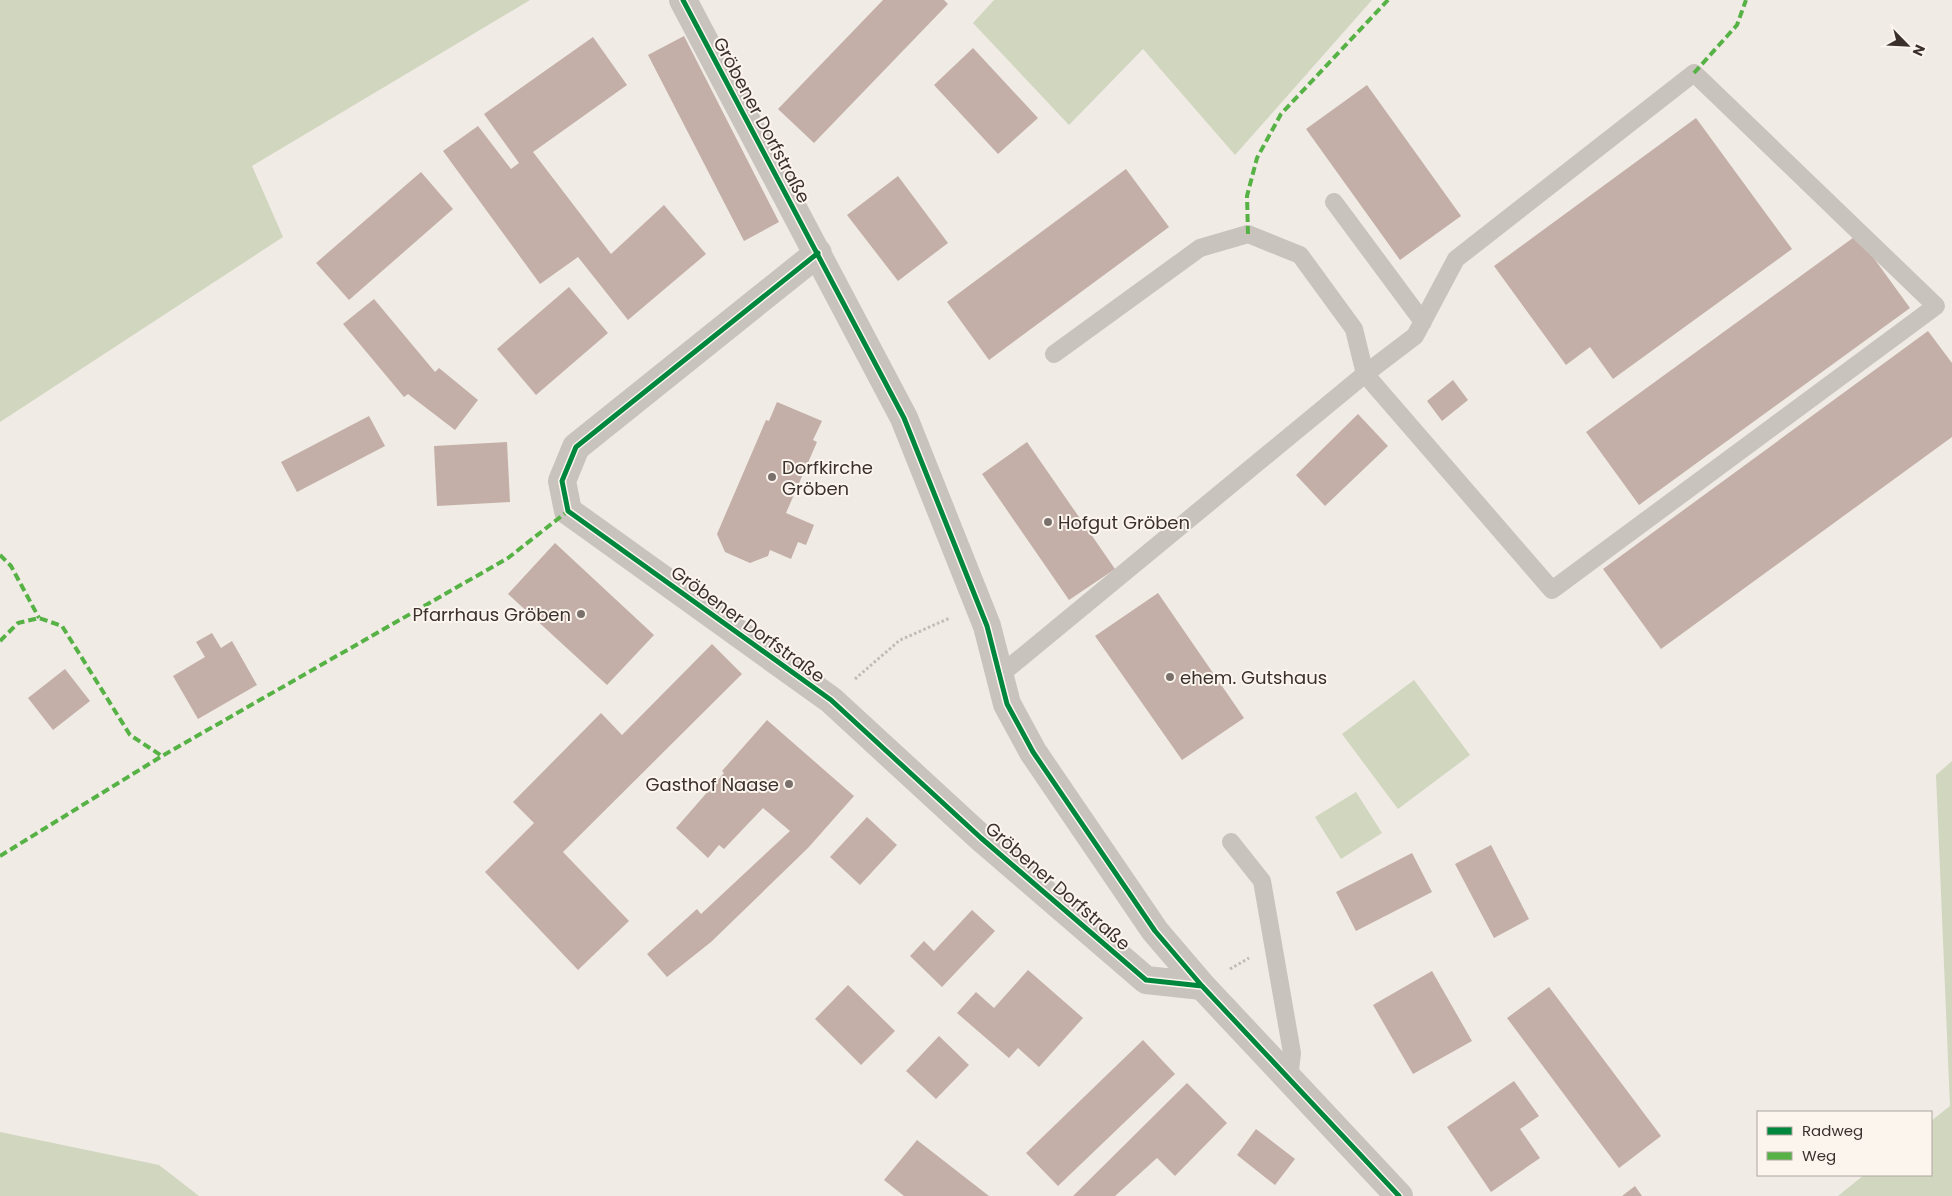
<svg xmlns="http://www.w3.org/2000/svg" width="1952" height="1196" font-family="Poppins,sans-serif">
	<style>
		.green { fill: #d1d6bf }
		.building { fill: #c3afa7 }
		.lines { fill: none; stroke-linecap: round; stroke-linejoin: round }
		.path { stroke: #c2bbb6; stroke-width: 3; stroke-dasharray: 2.5 2.5; stroke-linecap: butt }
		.lane { stroke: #c9c3be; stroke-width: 18 }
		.street { stroke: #c9c3be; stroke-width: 28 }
		.quiet { stroke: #57b246; stroke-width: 4; stroke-dasharray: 8 4; stroke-linecap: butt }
		.cycleway-casing { stroke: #fbf5ee; stroke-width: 8 }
		.cycleway { stroke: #00873e; stroke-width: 5 }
		.poi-dot { fill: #7a716c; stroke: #fbf5ee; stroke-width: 2 }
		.labels { text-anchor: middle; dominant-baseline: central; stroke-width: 4; stroke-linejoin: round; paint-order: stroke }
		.street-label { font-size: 18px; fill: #3b302b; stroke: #fbf5ee }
		.poi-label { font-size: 18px; fill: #3b302b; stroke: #fbf5ee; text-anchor: start }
	</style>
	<rect width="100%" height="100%" fill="#f0ebe5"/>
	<path class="green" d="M0,0h530l-278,166 31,71 -283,185z
		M994,0h378l-137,155 -92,-106 -74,76 -96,-102z
		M1414,680l56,75 -72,54 -56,-75z
		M1952,761v435h-114l26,-21h67v-54l19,-15 -14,-331z
		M1356,792l26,41 -41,26 -26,-42z
		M0,1132l159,33 40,31h-199z"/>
	<path class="building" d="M883,0h61l4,4 -134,139 -36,-34z
		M684,36l95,186 -35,19 -96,-186z
		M593,37l34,48 -94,67 78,102 53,-49 42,49 -78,66 -50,-63 -38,27 -97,-133 35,-25 33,43 8,-6 -35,-49z
		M973,48l65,70 -40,36 -64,-69z
		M1367,85l94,131 -61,44 -94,-131z
		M1696,118l96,131 -179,130 -23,-32 -24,18 -72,-99z
		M1126,169l43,58 -180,133 -42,-58z
		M421,172l32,37 -104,91 -33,-37z
		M898,176l50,67 -50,38 -51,-66z
		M1857,235l53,73 -271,197 -53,-73z
		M569,287l39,46 -72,62 -39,-46z
		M374,299l61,73 4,-4 39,32 -23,30 -47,-36 -4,3 -61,-73z
		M1928,331l24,32v74l-291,212 -58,-80z
		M1453,380l15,20 -26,21 -15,-20z
		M777,402l45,19 -9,19 4,2 -31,71 28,12 -8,20 -8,-3 -7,17 -21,-9 -2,6 -18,7 -25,-11 -8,-18 49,-114 3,1z
		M1358,414l30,32 -63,60 -29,-31z
		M369,416l16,30 -88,46 -16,-30z
		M507,442l3,60 -73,4 -3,-60z
		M1027,442l88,127 -46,31 -87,-126z
		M555,543l99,92 -47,50 -99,-91z
		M1158,593l86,125 -62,42 -87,-124z
		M212,633l9,15 11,-7 25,44 -59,34 -25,-43 32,-19 -9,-15z
		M712,644l30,30 -179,178 66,69 -51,49 -93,-98 49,-49 -21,-21 88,-89 21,22z
		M65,669l25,32 -37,29 -25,-32z
		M767,720l87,76 -46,52 -97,94 -44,35 -20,-23 50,-45 4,5 89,-83 -27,-23 -39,41 -5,-4 -11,13 -32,-30 48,-55 -2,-2z
		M867,817l30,28 -37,40 -30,-28z
		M1491,845l38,74 -35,19 -39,-74z
		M1412,853l20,39 -76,39 -20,-39z
		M972,910l23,21 -53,56 -32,-31 14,-15 10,10z
		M1028,970l55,48 -44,49 -21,-19 -9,10 -52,-45 19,-21 18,16z
		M1432,971l40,70 -59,33 -40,-69z
		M848,985l47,46 -34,34 -46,-46z
		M1549,987l112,149 -42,32 -112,-150z
		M939,1036l30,29 -33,34 -30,-28z
		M1143,1040l32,34 -117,112 -32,-33z
		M1514,1081l25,35 -19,13 20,29 -49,34 -44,-65z
		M1187,1083l40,40 -52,53 -18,-18 -42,38h-42z
		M1256,1129l39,30 -20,26 -38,-30z
		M917,1140l72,56h-85l-20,-16z
		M1635,1186l7,10h-20z"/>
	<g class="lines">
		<path class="path" d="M855,679l45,-39 50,-22
			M1230,969l19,-11"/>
		<path class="lane" d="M1694,73l242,233 -384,284 -187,-216 50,-38 41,-77z
			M1334,202l89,120
			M1000,675l365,-301 -11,-45 -54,-74 -52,-21 -48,14 -146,106
			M1231,842l31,39 30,172 -3,26"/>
		<path class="street" d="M683,0l221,418 83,208 20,78 26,48 122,179 47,55 197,210
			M818,253l-242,194 -14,34 6,30 263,189 150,138 165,142 56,6"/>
		<path class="quiet" d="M1694,73l43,-48 9,-25
			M1248,234l-1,-38 10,-38 24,-44 107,-114
			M0,555l11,11 28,52
			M0,641l18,-18 21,-5 23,8 68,109 32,21
			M0,856l162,-100 346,-198 60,-47"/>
		<g class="cycleway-casing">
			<path id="cycleway" d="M683,0l221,418 83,208 20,78 26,48 122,179 47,55 197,210
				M818,253l-242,194 -14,34 6,30 263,189 150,138 165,142 56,6"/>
		</g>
		<use href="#cycleway" class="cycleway"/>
	</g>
	<g class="poi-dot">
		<circle cx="772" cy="477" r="5"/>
		<circle cx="1048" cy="522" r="5"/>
		<circle cx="581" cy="614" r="5"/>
		<circle cx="1170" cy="677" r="5"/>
		<circle cx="789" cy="784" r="5"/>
	</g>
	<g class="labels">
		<g class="street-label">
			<text transform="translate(762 120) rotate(62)">Gröbener Dorfstraße</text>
			<text transform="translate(748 624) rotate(36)">Gröbener Dorfstraße</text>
			<text transform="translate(1058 886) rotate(41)">Gröbener Dorfstraße</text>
		</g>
		<g class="poi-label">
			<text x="782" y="467">Dorfkirche<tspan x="782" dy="21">Gröben</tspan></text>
			<text x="1058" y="522">Hofgut Gröben</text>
			<text x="571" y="614" text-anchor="end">Pfarrhaus Gröben</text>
			<text x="1180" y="677">ehem. Gutshaus</text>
			<text x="779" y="784" text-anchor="end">Gasthof Naase</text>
		</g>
	</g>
	<rect x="1757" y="1111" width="175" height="65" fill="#fbf5ee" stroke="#aea6a0"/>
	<rect x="1767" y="1127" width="25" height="8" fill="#00873e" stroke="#aea6a0"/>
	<text x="1802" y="1136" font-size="15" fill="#3b302b">Radweg</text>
	<rect x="1767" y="1152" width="25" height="8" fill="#57b246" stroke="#aea6a0"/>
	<text x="1802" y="1161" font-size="15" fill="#3b302b">Weg</text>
	<g transform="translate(1907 45) rotate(114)" stroke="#fbf5ee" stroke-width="4" paint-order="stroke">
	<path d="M0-4L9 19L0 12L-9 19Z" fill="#3b302b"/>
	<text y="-8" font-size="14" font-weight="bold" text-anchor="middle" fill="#3b302b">N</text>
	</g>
</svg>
